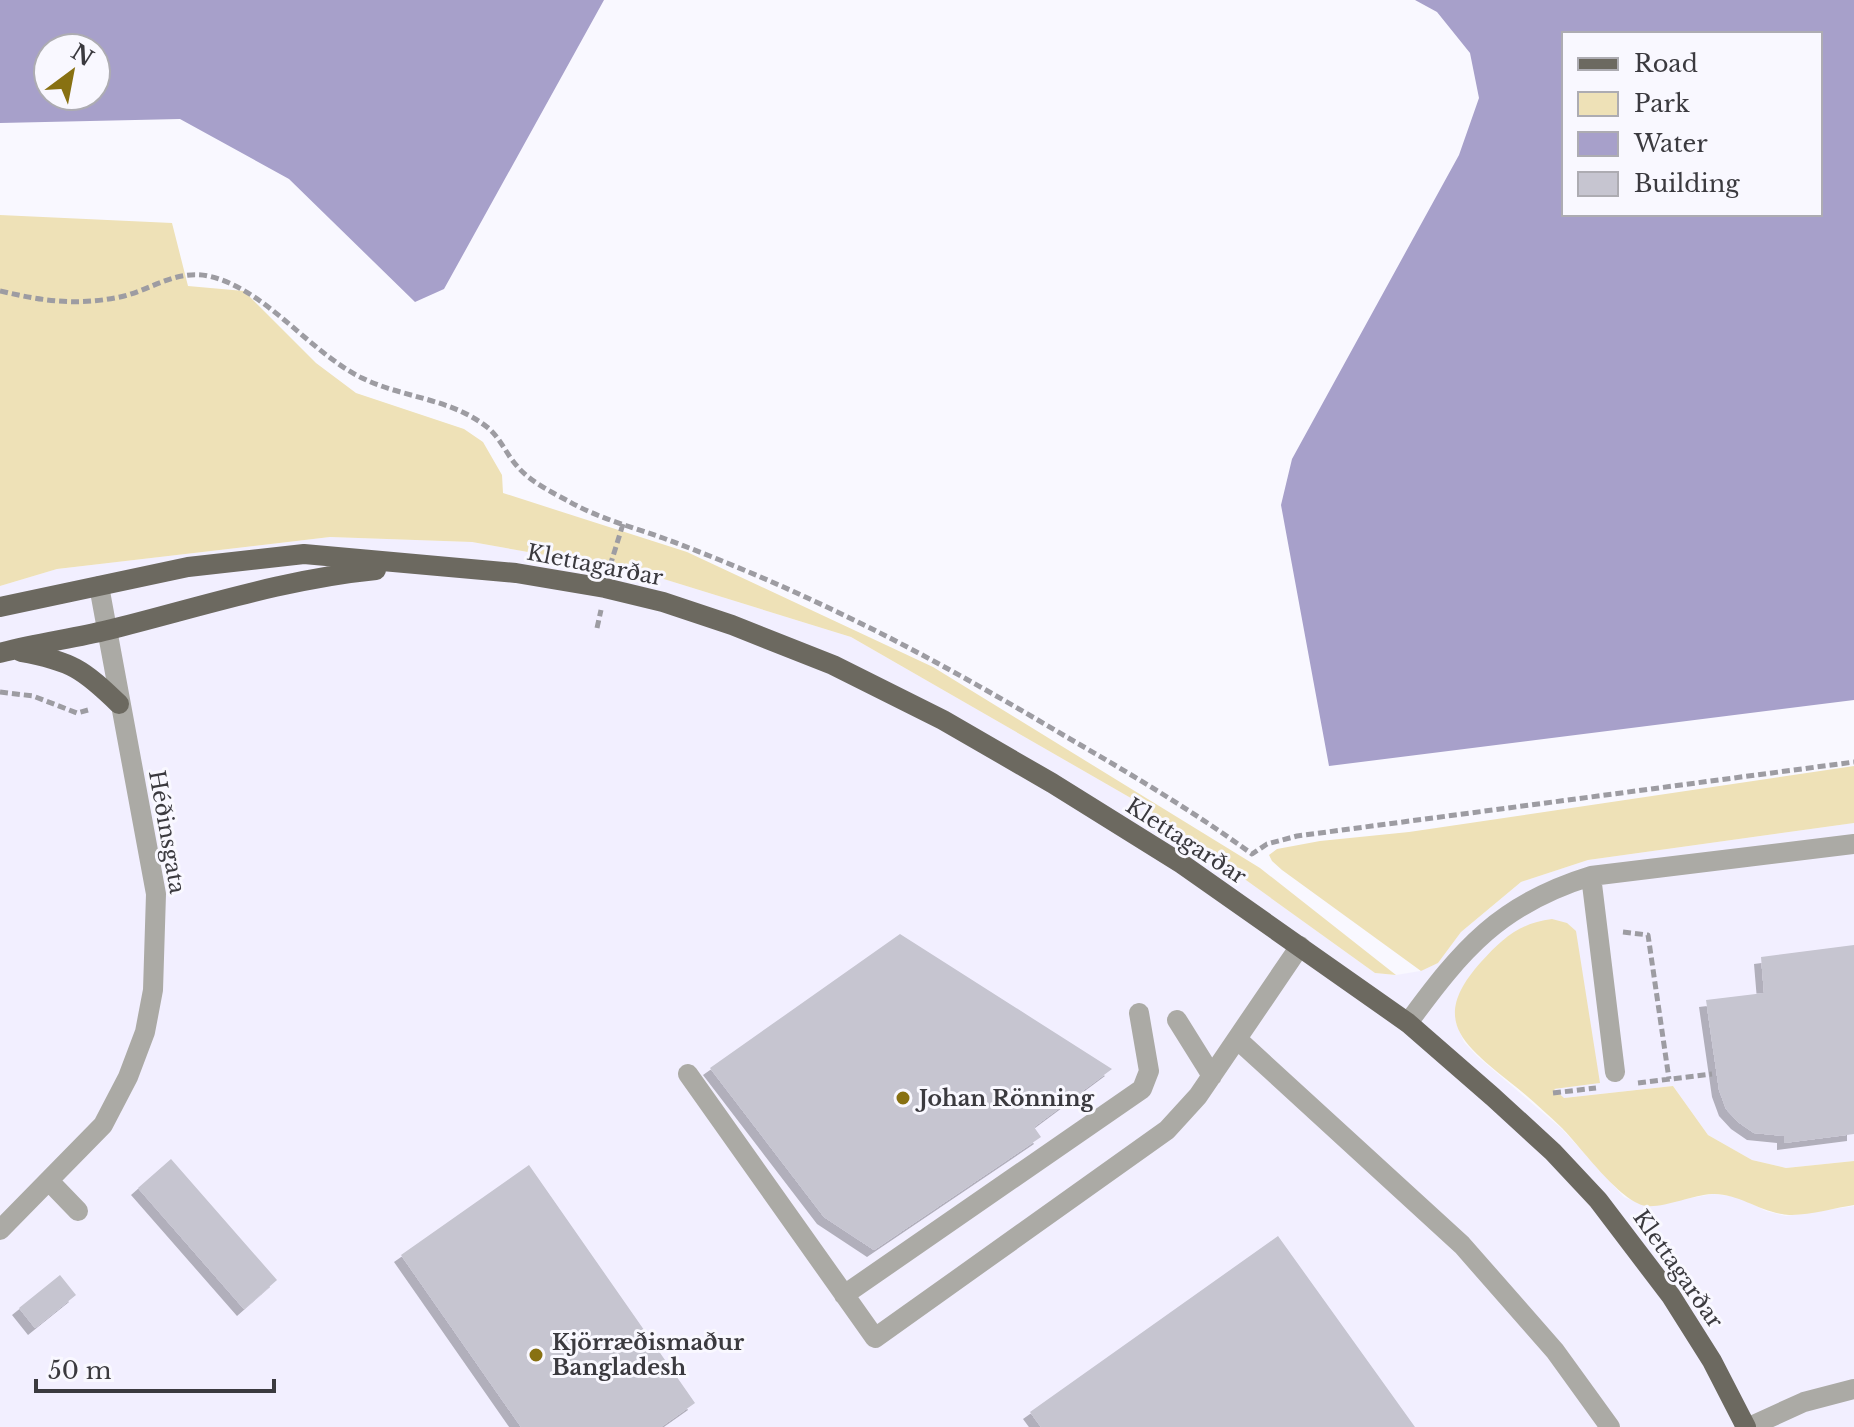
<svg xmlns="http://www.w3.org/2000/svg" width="1854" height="1427" font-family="'Libre Baskerville',serif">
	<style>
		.built { fill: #f2efff }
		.green { fill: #eee1b7 }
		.water { fill: #a7a0ca; fill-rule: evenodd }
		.building { fill: #c6c5d0; filter: url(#shadow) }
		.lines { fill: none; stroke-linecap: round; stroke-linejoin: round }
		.path { stroke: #9d9ca2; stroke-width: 5; stroke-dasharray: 8 4; stroke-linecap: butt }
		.minor { stroke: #abaaa5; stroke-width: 20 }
		.major { stroke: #6c6960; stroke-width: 20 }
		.poi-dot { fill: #887112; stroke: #f9f8ff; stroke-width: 3 }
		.labels { text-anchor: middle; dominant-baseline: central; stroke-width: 6; stroke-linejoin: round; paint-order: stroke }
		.street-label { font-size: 22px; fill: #3b3a3f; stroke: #f9f8ff }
		.poi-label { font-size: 22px; font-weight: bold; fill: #3b3a3f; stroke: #f9f8ff; text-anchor: start }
	</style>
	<defs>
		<filter id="shadow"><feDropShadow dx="-7" dy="7" stdDeviation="0" flood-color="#0004"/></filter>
	</defs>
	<rect width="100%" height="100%" fill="#f9f8ff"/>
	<path class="built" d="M330,537l142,5 169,30 210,65 285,164 239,172 21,2 24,-4 18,-8 23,-31 60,-50 67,-22 266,-37v338l-68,7 -34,-8 -44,-25 -35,-49 -110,12 -10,-9 46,-6 -143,-60 8,19 13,14 85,73 62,68 22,9 67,-12 25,3 28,14 20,5 68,-10v221h-1854v-841l57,-17z"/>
	<path class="green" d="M0,215l172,8 16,63 56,5 72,72 40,30 108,36 19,13 19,33 1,18 184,59 246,115 327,201 136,107 -21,-2 -239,-172 -285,-164 -210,-65 -169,-30 -142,-5 -273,32 -57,17z
		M1854,766v57l-266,37 -67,22 -60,50 -23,31 -17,8 -139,-101 -10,-9 -3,-6 8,-6 43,-8 89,-9z
		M1552,919l15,4 9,8 24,152 -46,6 10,9 109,-12 35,49 44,25 34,8 68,-7v44c-20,3 -54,13 -72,9 -25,-4 -45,-21 -70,-20 -19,1 -48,14 -66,12 -26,-4 -65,-59 -84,-78 -16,-15 -33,-31 -51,-45 -48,-39 -82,-63 -30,-121 21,-23 38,-39 71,-43z"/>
	<path class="water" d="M0,0h604l-160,289 -29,13 -126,-123 -109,-60 -180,4zM48,48h48v48h-48z
		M1415,0h439v700l-525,66 -48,-261 11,-46 167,-304 20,-57 -9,-45 -33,-41zM1564,34h256v180h-256z"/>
	<path class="building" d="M900,934l212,135 -78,58 7,10 -167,113 -50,-33 -114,-149z
		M1854,945v189l-70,9v-7l-30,-3 -16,-11 -12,-13 -7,-19 -13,-90 58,-7 -3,-36z
		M171,1159l106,121 -33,29 -106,-121z
		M529,1165l166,238 -34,24h-140l-120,-172z
		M1278,1236l137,191h-374l-11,-15z
		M60,1275l16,20 -41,33 -16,-20z"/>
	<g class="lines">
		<path class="path" d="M0,291c43,10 76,15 120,6 29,-6 56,-28 88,-21 57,12 101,76 154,102 41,20 88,20 125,49 13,10 19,27 30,39 12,15 36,27 53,36 28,16 62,25 93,36 51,19 102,40 151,63 87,40 170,87 251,135 64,37 128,75 187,118l15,-10 30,-8 557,-74
			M610,566l13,-42
			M597,628l4,-18
			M0,692l33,4 44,17 11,-3
			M1623,932l25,3 21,144
			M1638,1083l74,-9
			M1553,1093l43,-5"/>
		<path class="minor" d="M1591,876l24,196
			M1177,1020l35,56
			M1408,1023c54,-74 92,-119 183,-147l263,-32
			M1237,1039l225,206 93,106 55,76
			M688,1074l187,264 292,-208 31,-34 102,-150
			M50,1182l28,29
			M0,1230l103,-105 25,-48 17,-45 8,-42 3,-96 -57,-308
			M844,1295l298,-206 7,-18 -10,-58
			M1749,1427l55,-25 50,-13"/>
		<path class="major" d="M0,607l188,-40 116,-13 212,19 89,15 58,14 69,23 101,40 110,55 109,63 130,81 226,159 85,74 60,55 45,48 73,96 41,65 34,66
			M21,652c50,9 62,17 98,52
			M0,653c35,-10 72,-14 108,-23 89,-22 176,-51 268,-60"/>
	</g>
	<g class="poi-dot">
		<circle cx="903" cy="1098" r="8"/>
		<circle cx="536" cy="1355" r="8"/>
	</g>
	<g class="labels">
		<g class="street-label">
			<text transform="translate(595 565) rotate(11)">Klettagarðar</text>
			<text transform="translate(167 832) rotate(80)">Héðinsgata</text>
			<text transform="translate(1186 841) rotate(33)">Klettagarðar</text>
			<text transform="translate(1678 1269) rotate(55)">Klettagarðar</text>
		</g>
		<g class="poi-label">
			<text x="919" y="1098">Johan Rönning</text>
			<text x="552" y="1342">Kjörræðismaður<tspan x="552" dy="25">Bangladesh</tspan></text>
		</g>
	</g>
	<rect x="1562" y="32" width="260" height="184" fill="#f9f8ff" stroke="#adacb2" stroke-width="2"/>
	<rect x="1578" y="58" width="40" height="12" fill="#6c6960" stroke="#adacb2" stroke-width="2"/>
	<text x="1634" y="72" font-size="24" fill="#3b3a3f">Road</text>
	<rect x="1578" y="92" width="40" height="24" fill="#eee1b7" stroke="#adacb2" stroke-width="2"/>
	<text x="1634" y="112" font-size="24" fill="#3b3a3f">Park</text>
	<rect x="1578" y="132" width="40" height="24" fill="#a7a0ca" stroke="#adacb2" stroke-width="2"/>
	<text x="1634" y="152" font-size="24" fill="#3b3a3f">Water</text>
	<rect x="1578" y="172" width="40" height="24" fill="#c6c5d0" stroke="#adacb2" stroke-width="2"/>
	<text x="1634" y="192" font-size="24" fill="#3b3a3f">Building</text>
	<g transform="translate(72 72) rotate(32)"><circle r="38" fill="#f9f8ff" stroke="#adacb2" stroke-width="2"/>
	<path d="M0-6L14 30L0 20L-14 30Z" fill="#887112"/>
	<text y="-12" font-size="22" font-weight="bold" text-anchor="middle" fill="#3b3a3f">N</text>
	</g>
	<path d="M36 1379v12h238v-12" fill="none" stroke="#3b3a3f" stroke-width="4"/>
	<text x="48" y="1379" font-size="24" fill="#3b3a3f" stroke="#f9f8ff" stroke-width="6" paint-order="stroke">50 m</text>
</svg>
